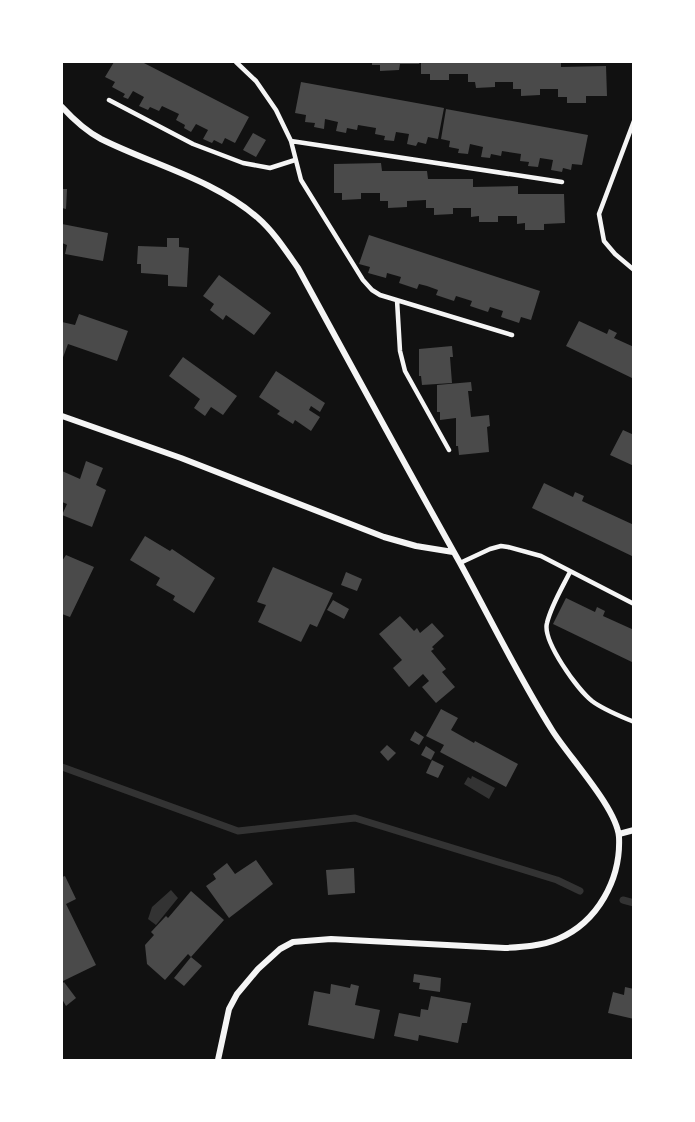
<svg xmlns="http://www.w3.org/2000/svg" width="695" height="1122" font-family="'Source Sans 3',sans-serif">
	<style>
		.water { fill: #333 }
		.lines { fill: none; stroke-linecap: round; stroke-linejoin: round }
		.stream { stroke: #333; stroke-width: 7 }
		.building { fill: #4a4a4a }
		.service { stroke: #f5f5f5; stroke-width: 4.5 }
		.minor { stroke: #f5f5f5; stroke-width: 6 }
	</style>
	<rect width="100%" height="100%" fill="#111"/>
	<path class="water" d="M472,776l23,12 -6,11 -25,-15 4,-7 3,2z
		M171,890l7,8 -22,27 -8,-6 4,-12z"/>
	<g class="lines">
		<path class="stream" d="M62,767l176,64 117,-13 202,62 23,11
			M623,900l11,3"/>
	</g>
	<path class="building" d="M114,62h28l107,55 -14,26 -10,-5 -3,6 -8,-4 -2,3 -9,-4 5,-9 -12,-6 -5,8 -7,-4 1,-3 -9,-5 3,-6 -17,-8 -3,5 -9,-4 -2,3 -9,-4 5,-9 -11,-6 -5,8 -5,-2 2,-3 -13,-7 3,-5 -10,-5z
		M372,62h48l-1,2h-19l-1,6 -19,1v-6h-8z
		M421,62h140v5l45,-1 1,30h-21v7h-19v-6h-9v-8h-18v6l-19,1v-7h-8v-7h-18v5l-19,1 -1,-6h-7v-8h-19v6h-19v-6h-9z
		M301,82l143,26 -6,31 -10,-2 -2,7 -8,-2 -2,4 -9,-2 2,-10 -13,-2 -2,9 -10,-1 1,-4 -10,-2 1,-6 -18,-3 -1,5 -10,-2 -1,5 -10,-2 2,-9 -13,-3 -1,10 -10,-2 1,-4 -10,-1 1,-7 -11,-2z
		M446,109l142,26 -6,30 -10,-1 -1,6 -8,-2 -1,4 -11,-2 2,-10 -13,-2 -2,9 -10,-1 1,-4 -9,-1 1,-7 -19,-3 -1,5 -10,-2 -1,4 -9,-1 2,-10 -13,-3 -2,10 -10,-1 1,-4 -10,-2 1,-6 -9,-2z
		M253,133l13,7 -10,17 -13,-7z
		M381,163l1,8h45l1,8h45v8l45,-1v8h46l1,29 -21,1v6h-19v-7l-8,1v-8h-19v6h-19v-6l-8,1v-9h-18v6l-19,1v-7h-8v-8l-19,1v6l-19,1v-7h-8v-8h-19v6l-19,1v-7h-8v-29z
		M62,189h5l-1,20 -4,-1z
		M62,224l46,9 -5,28 -38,-7 2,-9 -5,-2z
		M369,235l171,56 -9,29 -10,-3 -2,6 -18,-6 2,-6 -13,-4 -2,5 -18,-6 2,-5 -16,-5 -2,5 -18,-6 2,-5 -11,-4 -8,-2 -2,5 -18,-6 2,-6 -14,-4 -1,5 -18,-5 2,-6 -11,-3z
		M167,238h12v9l10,1 -2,39 -19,-1v-11l-27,-2v-9h-4l1,-18 29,1z
		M219,275l52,38 -17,22 -28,-20 -3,5 -13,-10 4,-6 -11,-8z
		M79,314l49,17 -11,30 -49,-17 -6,16v-38l13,3z
		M579,321l28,13 2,-5 8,4 -3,5 20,9v32l-68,-33z
		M452,346l1,11h-3l2,26 -30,2 -1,-9h-2v-27z
		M183,357l54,39 -14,19 -12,-8 -6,9 -11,-8 6,-9 -31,-23z
		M276,371l49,32 -5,9 -9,-6 -2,4 11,7 -9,14 -16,-11 -2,4 -16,-10 3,-3 -21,-14z
		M471,382l1,9h-4l3,26 18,-2 1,11 -3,1 2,25 -30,3 -1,-9h-2v-28l-16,2v-8h-3v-27z
		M623,430l11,5v31l-24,-11z
		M86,461l17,7 -7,17 10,5 -14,37 -30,-12 5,-11 -5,-2v-31l18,8z
		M544,483l29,14 2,-5 9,4 -2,5 52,24v32l-102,-49z
		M145,536l25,15 2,-2 43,29 -21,35 -21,-13 2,-4 -19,-11 4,-7 -30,-18z
		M66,555l28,12 -24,50 -8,-3v-53z
		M273,567l60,26 -16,34 -7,-3 -9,18 -43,-20 8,-17 -9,-3z
		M346,572l16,7 -5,12 -16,-6z
		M566,598l29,14 2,-5 8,4 -2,5 31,14v33l-81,-39z
		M333,600l16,9 -5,10 -17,-9z
		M400,616l14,15 3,-3 3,5 12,-10 12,13 -12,11 2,2 -3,2 15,18 -4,3 13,15 -19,16 -14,-16 7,-6 -6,-7 -14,13 -16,-19 9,-8 -23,-26z
		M441,709l17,9 -7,12 23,13 1,-2 43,23 -12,23 -66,-35 4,-7 -18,-9z
		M415,731l9,6 -5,8 -9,-5z
		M387,745l9,8 -8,8 -8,-9z
		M426,746l9,6 -4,8 -10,-5z
		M432,760l12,6 -6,12 -12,-5z
		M256,860l17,24 -44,34 -23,-32 10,-7 -3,-5 14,-11 8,11z
		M354,868l1,25 -27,2 -2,-25z
		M65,876l11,23 -10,5 30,61 -33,16 -1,-104z
		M191,891l33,29 -33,37 -3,-3 -23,26 -18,-16 -2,-19 9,-10 -3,-3 15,-16 2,2z
		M191,957l11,9 -18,20 -10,-8z
		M414,974l27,4 -1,14 -21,-3 1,-6 -7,-1z
		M64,982l12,16 -10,8 -4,-7v-15z
		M331,984l19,4 1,-4 8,2 -4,19 25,5 -6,29 -66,-14 6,-34 16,3z
		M625,987l9,2v30l-26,-6 5,-21 11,3z
		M431,996l40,7 -4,20h-5l-4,20 -39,-8 -1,6 -24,-5 5,-23 21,4 1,-8 7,1z"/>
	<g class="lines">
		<path class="service" d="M236,62l20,19 20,29 15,31 10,39 62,100 9,10 8,5 132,40
			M109,100l84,44 50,19 27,5 25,-8
			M634,121l-35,93 5,27 11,13 19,16
			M291,141l271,41
			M397,300l3,51 5,20 44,79
			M460,563l30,-14 11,-3 7,1 33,9 93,48
			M570,572c-8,16 -19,34 -23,51 -5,18 31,67 45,78 12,9 28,15 42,21"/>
		<path class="minor" d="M62,107c11,12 24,24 39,32 52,26 112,40 157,79 16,14 28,33 40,50 54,99 107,197 162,295 30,55 58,113 92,167 16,26 65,78 67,107 2,42 -21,85 -61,102 -17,7 -35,8 -53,9l-174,-9 -38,3 -13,7 -22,20 -21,25 -8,15 -11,51
			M62,416l119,42 203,79 32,9 37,6
			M619,834l15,-4"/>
	</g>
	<rect width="695" height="1122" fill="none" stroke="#ffffff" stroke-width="126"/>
</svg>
